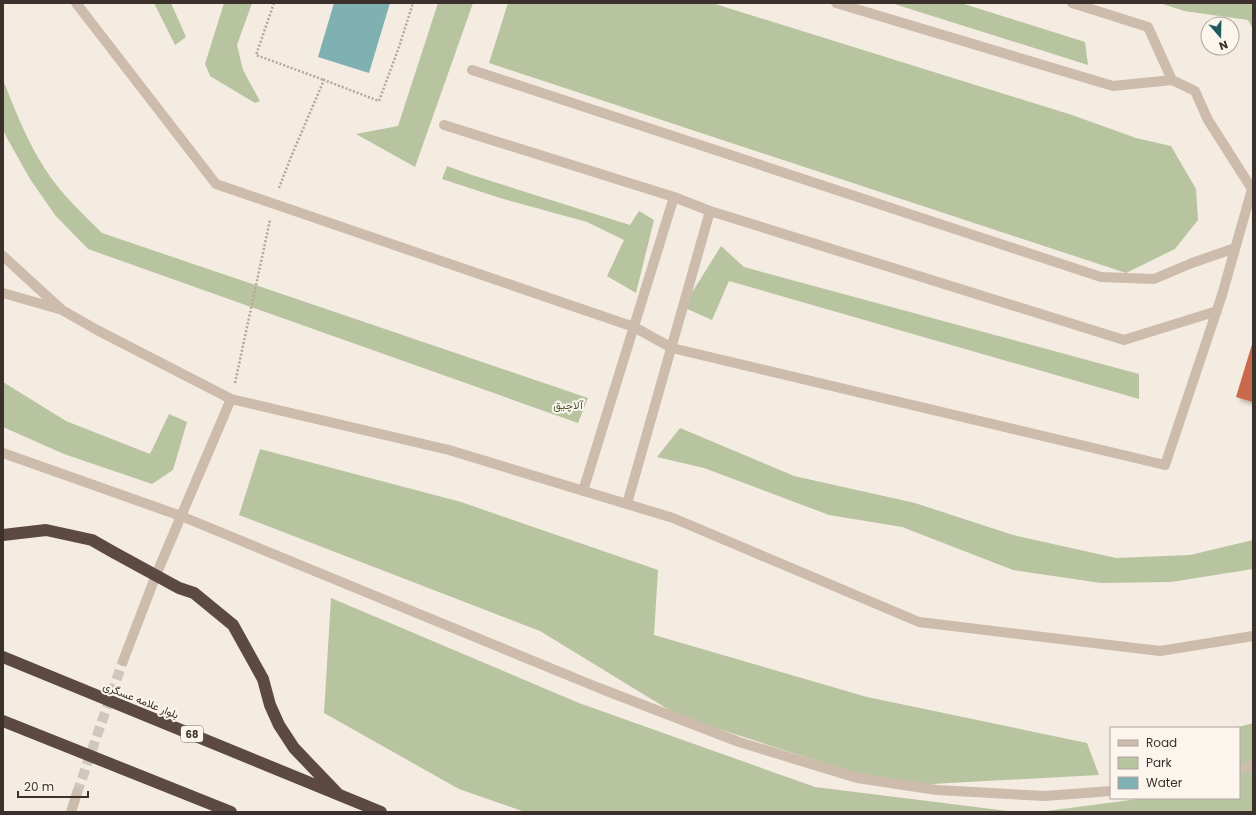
<svg xmlns="http://www.w3.org/2000/svg" width="1256" height="815" font-family="Poppins,Vazirmatn,sans-serif">
	<style>
		.green { fill: #b8c4a0 }
		.water { fill: #7fb0b2 }
		.building { fill: #c8694b; filter: url(#shadow) }
		.lines { fill: none; stroke-linecap: round; stroke-linejoin: round }
		.minor-tunnel { stroke: #cfc6bd; stroke-width: 10; stroke-dasharray: 10 5; stroke-linecap: butt }
		.path { stroke: #b9a596; stroke-width: 2.5; stroke-dasharray: 2 2; stroke-linecap: butt }
		.minor { stroke: #cdbbac; stroke-width: 10 }
		.highway { stroke: #5c4a42; stroke-width: 12 }
		.labels { text-anchor: middle; dominant-baseline: central; stroke-width: 4; stroke-linejoin: round; paint-order: stroke }
		.shield { fill: #fbf5ee; stroke: #756b66; stroke-width: 1 }
		.shield-label { font-size: 10px; font-weight: bold; fill: #3b302b }
		.park-label { font-size: 11px; fill: #4a5a2e; stroke: #fbf5ee }
		.street-label { font-size: 11px; fill: #3b302b; stroke: #fbf5ee }
	</style>
	<defs>
		<filter id="shadow"><feDropShadow dx="3.5" dy="3.5" stdDeviation="2" flood-color="#0004"/></filter>
	</defs>
	<rect width="100%" height="100%" fill="#f4ebe1"/>
	<path class="green" d="M154,3h17l15,34 -11,8z
		M224,3h28l-15,42 6,25 17,31 -5,2 -45,-27 -5,-12z
		M438,3h35l-58,164 -59,-33 42,-8z
		M508,3h204l360,112 64,23 35,8 25,43 2,31 -23,29 -49,24 -637,-210z
		M891,3h70l124,39 3,23z
		M1160,3h93v26l-5,-9 -64,-9z
		M3,80c12,30 24,61 42,89 15,24 37,44 57,64l486,165 -10,25 -490,-174 -33,-34 -25,-36 -23,-41 -4,-8z
		M447,166l25,9 158,50 9,-14 15,9 -18,73 -29,-17 17,-36 -37,-18 -87,-24 -58,-19z
		M721,246l23,21 395,107v25l-410,-118 -17,39 -29,-13z
		M3,382l63,39 84,33 19,-40 18,8 -14,48 -21,14 -88,-30 -61,-27z
		M680,428l114,48 121,27 98,32 103,23 74,-3 63,-15v29l-82,13 -70,1 -88,-13 -111,-43 -73,-12 -125,-47 -47,-11z
		M260,449l201,53 197,68 -4,65 213,62 220,46 12,32 -204,11 -216,-70 -139,-85 -301,-116z
		M331,598l248,105 236,84 201,25h-491l-66,-23 -135,-76z
		M1253,723v89h-214l107,-14h93v-70h-4z"/>
	<path class="water" d="M334,3h56l-21,70 -51,-16z"/>
	<path class="building" d="M1253,341v61l-17,-5z"/>
	<g class="lines">
		<path class="minor-tunnel" d="M77,793l46,-132"/>
		<path class="path" d="M274,3l-18,52 68,25
			M279,188l12,-31 33,-77 55,21 20,-54 14,-44
			M235,383l35,-163"/>
		<path class="minor" d="M76,3l140,181 418,143 38,21 493,117 57,-170 30,-106 -44,-69 -13,-29 -23,-11 -59,6 -277,-83
			M1072,3l76,24 24,53
			M472,70l629,207 53,2 38,-16 43,-15
			M444,125l230,72 36,14
			M3,256l59,54 35,20 134,69 218,51 224,68 246,104 241,29 93,-15
			M3,293l56,16
			M3,453l178,63 418,172 140,54 118,36 80,12 108,6 66,-5
			M583,491l91,-294
			M627,504l83,-293 414,129 93,-29
			M123,661l33,-86 75,-176
			M1239,769l14,-3
			M71,812l6,-19"/>
		<path class="highway" d="M3,535l43,-5 46,10 21,12 66,36 15,5 39,32 30,54 7,26 9,20 15,23 44,46
			M3,657l378,155
			M3,721l228,91"/>
	</g>
	<g class="labels">
		<rect class="shield" x="181" y="726" width="22" height="16" rx="3"/>
		<g class="shield-label">
			<text x="192" y="734">68</text>
		</g>
		<g class="park-label">
			<text x="568" y="405">آلاچیق</text>
		</g>
		<g class="street-label">
			<text transform="translate(141 700) rotate(22)">بلوار علامه عسگری</text>
		</g>
	</g>
	<rect width="1256" height="815" fill="none" stroke="#3b302b" stroke-width="8"/>
	<rect x="1110" y="727" width="130" height="72" fill="#fbf5ee" stroke="#aea6a0"/>
	<rect x="1118" y="740" width="20" height="6" fill="#cdbbac" stroke="#aea6a0"/>
	<text x="1146" y="747" font-size="12" fill="#3b302b">Road</text>
	<rect x="1118" y="757" width="20" height="12" fill="#b8c4a0" stroke="#aea6a0"/>
	<text x="1146" y="767" font-size="12" fill="#3b302b">Park</text>
	<rect x="1118" y="777" width="20" height="12" fill="#7fb0b2" stroke="#aea6a0"/>
	<text x="1146" y="787" font-size="12" fill="#3b302b">Water</text>
	<g transform="translate(1220 36) rotate(160)"><circle r="19" fill="#fbf5ee" stroke="#aea6a0"/>
	<path d="M0-3L7 15L0 10L-7 15Z" fill="#1f5a5e"/>
	<text y="-6" font-size="11" font-weight="bold" text-anchor="middle" fill="#3b302b">N</text>
	</g>
	<path d="M18 791v6h70v-6" fill="none" stroke="#3b302b" stroke-width="2"/>
	<text x="24" y="791" font-size="12" fill="#3b302b" stroke="#fbf5ee" stroke-width="3" paint-order="stroke">20 m</text>
</svg>
